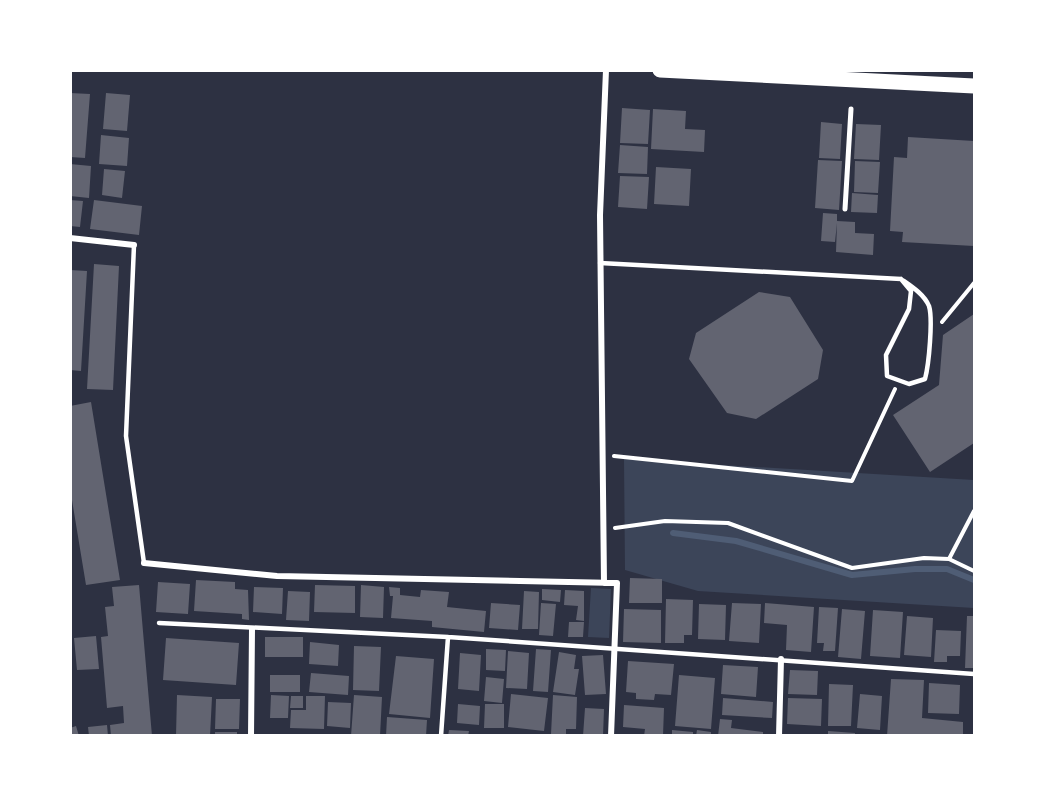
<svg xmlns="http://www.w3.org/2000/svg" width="1045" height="806" font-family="Roboto,sans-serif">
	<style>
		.green { fill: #3c4559 }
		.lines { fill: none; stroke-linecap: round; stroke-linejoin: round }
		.stream { stroke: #4f5d75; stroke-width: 6 }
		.building { fill: #626471 }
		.path { stroke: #fff; stroke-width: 4 }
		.service { stroke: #fff; stroke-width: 4.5 }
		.pedestrian { stroke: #fff; stroke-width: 5 }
		.minor { stroke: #fff; stroke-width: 6 }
		.trunk { stroke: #fff; stroke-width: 15 }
	</style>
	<rect width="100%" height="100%" fill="#2d3142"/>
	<path class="green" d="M624,459l350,21v128l-276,-17 -73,-21z
		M591,588l20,1 -2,49 -21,-1z"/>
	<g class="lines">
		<path class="stream" d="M673,533l63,8 116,34 63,-6h32l27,11"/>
	</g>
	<path class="building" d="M70,93l20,1 -5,64 -15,-1z
		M106,93l24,2 -3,36 -24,-2z
		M622,108l28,2 -2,34 -28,-1z
		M653,109l33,2 -1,18 20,1 -1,22 -53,-3z
		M821,122l21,2 -2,35 -21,-1z
		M856,124l25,1 -2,35 -25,-1z
		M101,135l28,3 -2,28 -28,-2z
		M908,137l66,4v105l-72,-4 1,-10 -13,-1 4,-74 13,1z
		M620,145l28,2 -1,27 -29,-1z
		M818,160l24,1 -3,49 -24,-2z
		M855,161l25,1 -2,31 -24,-1z
		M70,164l21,2 -2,32 -19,-2z
		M656,167l35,2 -2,37 -35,-2z
		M104,169l21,2 -3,27 -20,-3z
		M620,176l29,1 -2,32 -29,-2z
		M852,193l26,2 -1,18 -26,-1z
		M70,200l13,1 -3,26 -10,-1z
		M94,200l48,6 -3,29 -49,-6z
		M823,213l14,1v7l18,1v11l19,1 -1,21 -37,-3 1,-29 -2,19 -14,-1z
		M94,264l25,2 -6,124 -26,-1z
		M70,270l17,1 -6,100 -11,-1z
		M759,292l31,5 33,53 -5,29 -62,40 -29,-6 -38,-54 7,-26z
		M974,314v129l-44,29 -37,-57 46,-30 4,-50z
		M91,402l29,178 -34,5 -16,-97v-82z
		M630,578l32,1v24h-33z
		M196,580l39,2v7l13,1 1,30 -7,-1v-5l-48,-3z
		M158,582l32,2 -2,30 -32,-2z
		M139,585l13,151h-41l-1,-11 14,-2 -1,-17 -16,2 -6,-71 7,-1 -3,-29 9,-1 -2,-19z
		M315,585l40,1v27l-41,-1z
		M361,585l23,2 -1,31 -23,-1z
		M254,587l29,1 -1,26 -29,-2z
		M389,587l11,1v7l20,2 1,-7 28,2 -2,15 39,4 -2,21 -52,-5v-6l-41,-3 2,-22h-3z
		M542,589l19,1 -1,12 -18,-2z
		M565,590l19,1v30l-8,-1 2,-14 -14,-1z
		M288,591l22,1 -1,29 -23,-1z
		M524,591l15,1 -1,37h-16z
		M666,599l27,1 -1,35h-8v8h-19z
		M491,603l29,2 -2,25 -29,-2z
		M541,603l15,1 -3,32 -14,-1z
		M732,603l29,1 -2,39 -30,-2z
		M765,603l49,4 -3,45 -25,-2 1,-25 -23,-2z
		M699,604l27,1 -1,35 -27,-1z
		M819,607l19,1 -3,43h-12l1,-8h-7z
		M624,609l37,1v33l-38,-1z
		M842,609l23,2 -4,48 -23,-2z
		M873,610l30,2 -3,46 -30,-2z
		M907,616l26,2 -2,39 -27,-2z
		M967,616h7v52h-9z
		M569,622h15l-1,15h-15z
		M936,630l25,1 -1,25h-13v6h-13z
		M96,636l3,33 -22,1 -3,-32z
		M265,637h38v20h-38z
		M166,638l73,5 -3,42 -73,-5z
		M310,642l29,3 -1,21 -29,-2z
		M354,646l27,1 -2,44 -26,-1z
		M486,649l20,1 -1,21 -19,-1z
		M536,649l15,1 -3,42 -15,-1z
		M508,651l21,2 -2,36 -21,-1z
		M559,652l17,3 -2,14h5l-4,26 -22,-3z
		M460,653l21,2 -2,36 -21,-2z
		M603,655l3,39 -21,1 -3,-39z
		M396,656l38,3 -4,59 -41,-4z
		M628,661l46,3 -3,31 -16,-1 -1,6 -18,-1v-6l-10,-1z
		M723,665l35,2 -2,30 -35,-3z
		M790,670l28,1 -1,24 -29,-1z
		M311,673l38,3 -1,19 -39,-3z
		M270,675h30v17h-30z
		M679,675l36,3 -4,51 -36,-3z
		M486,677l18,2 -2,24 -18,-2z
		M891,679l33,1 -2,38 41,4v14h-76z
		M929,683l31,2 -1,29 -31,-1z
		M829,684l24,1 -2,41h-23z
		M511,694l37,4 -4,33 -36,-4z
		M860,694l22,2 -2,34 -23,-2z
		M177,695l35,2 -2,39h-34z
		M271,695l18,1 -1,22h-18z
		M354,695l28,2 -2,39h-29z
		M553,695l24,2 -1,32h-10v6l-15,-1z
		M291,696h12v12h-13z
		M306,696h19l-1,33 -34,-1 1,-18h15z
		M723,698l50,4 -1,16 -50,-3z
		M788,698l34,1 -1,27 -34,-2z
		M216,699h24l-1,30h-24z
		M328,702l23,1 -1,25 -23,-2z
		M458,704l22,2 -1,19 -22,-2z
		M485,704h19v24h-20z
		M624,705l40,3 -1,28h-19l1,-7 -22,-2z
		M585,708l19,1 -1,27h-20z
		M387,717l40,3 -1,16h-40z
		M720,719l12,1 -1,8 32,4v4h-45z
		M107,725l1,11h-19l-1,-9z
		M76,726l3,10h-9v-8z
		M449,730l20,1 -1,5h-20z
		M672,730l21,2v4h-21z
		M697,730l14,2v4h-15z
		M828,731l27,2v3h-27z
		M215,732h22v4h-22z"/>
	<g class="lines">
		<path class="path" d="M942,322l32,-39
			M614,456l238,25 43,-92
			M615,528l50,-7 63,2 124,45 72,-10 25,1 25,12
			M949,559l25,-48"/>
		<path class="service" d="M134,245l-8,191 18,127
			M600,263l301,16c10,7 23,15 28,27 4,13 0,58 -4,73l-16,5 -22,-8 -1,-21 23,-46 2,-18 -10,-12
			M159,623l289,14 526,37
			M441,736l7,-99"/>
		<path class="pedestrian" d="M845,209l6,-100"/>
		<path class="minor" d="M70,238l64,7
			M144,563l133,13 340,7 -6,153
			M604,583l-4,-368 6,-145
			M251,736l1,-107
			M779,736l2,-77"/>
		<path class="trunk" d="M660,70l314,16"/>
	</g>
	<rect width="1045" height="806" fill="none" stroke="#ffffff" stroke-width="144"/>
</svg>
